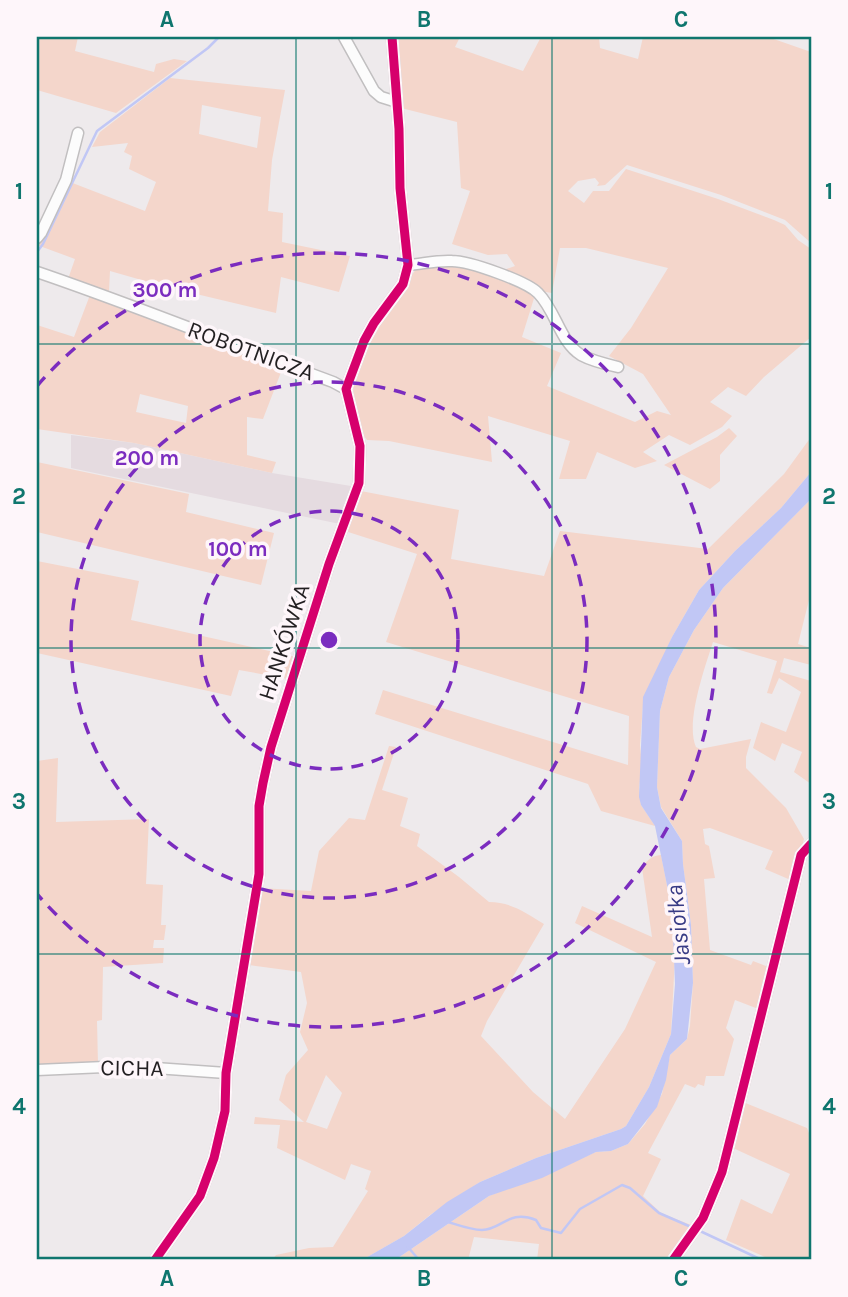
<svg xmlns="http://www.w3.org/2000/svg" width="848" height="1297" font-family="Karla,sans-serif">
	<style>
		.built { fill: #e5dbe0 }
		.green { fill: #f4d6cb; fill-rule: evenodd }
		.water { fill: #c1c7f5 }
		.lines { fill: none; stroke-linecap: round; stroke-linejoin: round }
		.stream { stroke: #c1c7f5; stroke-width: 2.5 }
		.minor-casing { stroke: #c1bfc0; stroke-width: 13 }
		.minor { stroke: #fcfcfc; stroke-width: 10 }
		.cycleway-casing { stroke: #fef6fa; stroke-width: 13 }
		.cycleway { stroke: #d6006c; stroke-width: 9 }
		.grid { fill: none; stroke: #0f766e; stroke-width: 2; stroke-opacity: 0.55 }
		.ring { fill: none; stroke: #7b2cbf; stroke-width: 3.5; stroke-dasharray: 12 9 }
		.labels { text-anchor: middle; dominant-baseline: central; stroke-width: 7; stroke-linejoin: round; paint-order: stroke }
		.street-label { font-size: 23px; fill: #221f21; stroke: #fef6fa }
		.water-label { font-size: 24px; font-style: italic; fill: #383b85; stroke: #fef6fa }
		.centre { fill: #7b2cbf; stroke: #fef6fa; stroke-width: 3.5 }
		.ring-label { font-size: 21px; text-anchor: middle; font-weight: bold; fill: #7b2cbf; stroke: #fef6fa; stroke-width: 7; stroke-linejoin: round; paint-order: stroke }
		.neatline { fill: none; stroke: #0f766e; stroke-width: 2.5 }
		.grid-label { font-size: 23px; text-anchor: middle; font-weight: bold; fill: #0f766e }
	</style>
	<rect width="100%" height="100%" fill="#eeeaec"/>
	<path class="built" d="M71,435l63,8 138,30 79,13 -11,38 -269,-56z"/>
	<path class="green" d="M37,37h41l-3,14 79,21 2,-8 18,-5 13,2 -71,52 -79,-23z
		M396,37h64l-5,10 68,24 18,-34h58l1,11 38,11 5,-22h125l43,15v191l-26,-23 -64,-25 -94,-30 -22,20 -8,1 2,-3 -4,-5 -17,3 -10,10 16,12 9,-12h16l17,-22 92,30 56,21 11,5 13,15 13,9v88l-47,40 -18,19 -18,-9 -18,15 22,14 -10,11 -32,18 -21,-10 -26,17 14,9 -22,7 -38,-16 -11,27h-27l11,-38 -82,-25 4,46 -103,-21 -22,-1 -3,-4c-4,-12 -11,-29 -11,-42 1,-39 41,-95 64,-126l32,-4 34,7 52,24 -13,42 39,16 -14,33 88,36 22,-11 14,4 -28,-41 -34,-18 22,-28 37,-60 -82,-20h-26l-8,45 -13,-2 -41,-19 17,-6 -8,-12 -19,1 -36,-11 18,-53 -9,-3 -4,-66 -56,-14z
		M170,78l115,12 -13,70 -4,51 15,2 -1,29 68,14 -11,36 -58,-15 -5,36 -84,-20 -23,-11 -10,3 -49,-14 -1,20 -41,-12 7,-20 -38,-14 33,-63 75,29 11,-29 -27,-13 3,-13 -8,-4 4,-9 -36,4 8,-15zM202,105l59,12 -4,31 -58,-14z
		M90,295l193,72 -20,52 -16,-2v38l29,7 -4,11 -138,-30 -97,-14v-104l37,12zM140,394l48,12 -2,17 -50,-11z
		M729,428l8,8 -17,19v26l-10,8 -46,-24 53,-28z
		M811,437v35l-30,36 -46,43 -36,39 -27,47 -29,68 -3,40 2,20 -3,23 2,17 14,21 -54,-15 -13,-27 -213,-70 8,-24 245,75 1,-49 -243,-74 31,-88 -72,-23 16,-40 98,19 -8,49 93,17 16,-45 148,18 76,-75z
		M37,462l152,32 -3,18 88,21 -13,52 -224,-53z
		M811,499v93l-13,52 13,4v17l-27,-7 -4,14 31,9v103l-17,-12 8,-20 -20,-9 -7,18 -22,-13 8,-26 25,10 15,-40 -22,-14 -7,16 -5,-1 10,-32 -64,-19c-8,25 -28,81 -17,105l4,2 51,-10 -5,18v11l40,40 18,31 -11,42 -28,-12 8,-18 -63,-23 -7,1 2,15 4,2 6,32 -11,1 6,71 41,15 2,-4 18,7 -10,42 -26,-10 -9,28 8,11 -10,37h-18l-2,10 -6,-2 -3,4 -10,-4 -37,69 13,6 -18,37 18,17 30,12 -25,35h-129l2,-16 -65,-7 -6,23h-73l94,-64 107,-44 15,-1 17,-7 17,-20 17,-30 8,-39 17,-16 3,-13 3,-43 -2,-58 -8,-61 -1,-23 -21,-34 -4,-20 3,-76 9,-34 25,-47 29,-42z
		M37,561l102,20 -8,39 165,37 -8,22 -49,-9 -8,26 -194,-43z
		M389,746l7,1 -14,43 26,8 -8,28 20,8 -3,12 42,31 30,25c22,0 37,11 55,22l-57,97 -6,15 52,56 32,27 60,-90 31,-67 -81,-39 7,-17 70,31 -10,-69c5,-8 9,-12 19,-13l11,55 3,46 -4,78 -22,53 -23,39 -5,3 -85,29 -56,24 -50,33 -26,21 -42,24h-90l4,-5 33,-7 24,-1 35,-56 -3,-2 6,-18 -20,-7 -6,16 -68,-32 3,-23 -26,-1 1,-7 49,5 -25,-22 7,-25 22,-25 -8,-18 7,-29 -6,-31 -52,-7 11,-77 51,3 8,-40 30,-33 16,2zM326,1075l16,18 -15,36 -21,-7z
		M58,758l-2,64 93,-3 -3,65 17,1 -2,40h5l-2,15h-10l-1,8h11l-1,15 -60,4 -1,53 -5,1 1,43 -61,3v-306z
		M743,1102l64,26 4,10v122h-39l-46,-20 15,-41 31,15 18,-40 -57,-26z"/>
	<path class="water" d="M811,472v27l-88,89 -29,42 -25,47 -9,34 -3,76 4,21 21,33 1,23 8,61 2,58 -6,56 -17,16 -4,25 -9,27 -29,37 -17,7 -15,1 -54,26 -53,18 -94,64h-33l42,-24 43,-34 33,-20 56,-24 85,-29 5,-3 23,-39 22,-53 4,-50 -3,-74 -17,-84 -14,-21 -2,-8 4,-100 29,-60 27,-47 36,-39 46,-43z"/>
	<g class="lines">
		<path class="stream" d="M37,252l6,-8 54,-113 111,-83 11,-11
			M448,1222c10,3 23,8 34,8 20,0 26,-21 54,-10l5,8 20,5 19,-24 42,-24 8,3 29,25 32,14
			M700,1231l62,29
			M408,1247l11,13"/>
		<g class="minor-casing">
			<path id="minor" d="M344,37l30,54 7,6 16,5
				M37,238l4,-5 25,-53 12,-47
				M408,265c14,-1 29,-5 44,-4 17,0 74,20 86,32 18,18 22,49 43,62 11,6 24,9 37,12
				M37,272c100,34 197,74 296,110l13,7
				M37,1070l90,-4 99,7
				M155,1260l45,-64 14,-38 11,-47 1,-38 33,-199v-68l4,-23 8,-36 58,-183 30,-81 1,-37 -14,-57 18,-48 10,-18 29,-39 5,-19 -8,-77 -1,-59 -7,-92
				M673,1260l30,-42 19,-46 79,-317 10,-11"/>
		</g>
		<use href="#minor" class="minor"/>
		<g class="cycleway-casing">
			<path id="cycleway" d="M155,1260l45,-64 14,-38 11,-47 1,-38 33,-199v-68l4,-23 8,-36 58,-183 30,-81 1,-37 -14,-57 18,-48 10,-18 29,-39 5,-19 -8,-77 -1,-59 -7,-92
				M673,1260l30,-42 19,-46 79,-317 10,-11"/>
		</g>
		<use href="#cycleway" class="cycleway"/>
	</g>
	<path class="grid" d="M296,37v1223M552,37v1223M37,344h774M37,648h774M37,954h774"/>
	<g class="ring">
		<circle cx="329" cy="640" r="129"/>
		<circle cx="329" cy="640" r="258"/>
		<path d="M37 386A387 387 0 1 1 37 894"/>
	</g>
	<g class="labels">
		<g class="street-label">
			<text transform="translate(251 351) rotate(20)">ROBOTNICZA</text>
			<text transform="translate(284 642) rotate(-72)">HANKÓWKA</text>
			<text transform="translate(132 1068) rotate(1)">CICHA</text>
		</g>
		<g class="water-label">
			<text transform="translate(678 925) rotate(-96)">Jasiołka</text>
		</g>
	</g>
	<circle cx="329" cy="640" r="10" class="centre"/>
	<g class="ring-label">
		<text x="165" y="297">300 m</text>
		<text x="147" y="465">200 m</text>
		<text x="238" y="556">100 m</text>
	</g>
	<rect width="848" height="1297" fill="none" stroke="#fef6fa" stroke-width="77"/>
	<rect x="38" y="38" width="772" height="1220" class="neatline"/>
	<g class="grid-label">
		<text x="167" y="27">A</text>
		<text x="424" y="27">B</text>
		<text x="681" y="27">C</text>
		<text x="19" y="199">1</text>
		<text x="829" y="199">1</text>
		<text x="19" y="504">2</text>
		<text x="829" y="504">2</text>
		<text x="19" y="809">3</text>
		<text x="829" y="809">3</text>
		<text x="19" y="1114">4</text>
		<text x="829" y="1114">4</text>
		<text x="167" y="1286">A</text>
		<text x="424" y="1286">B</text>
		<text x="681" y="1286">C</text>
	</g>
</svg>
